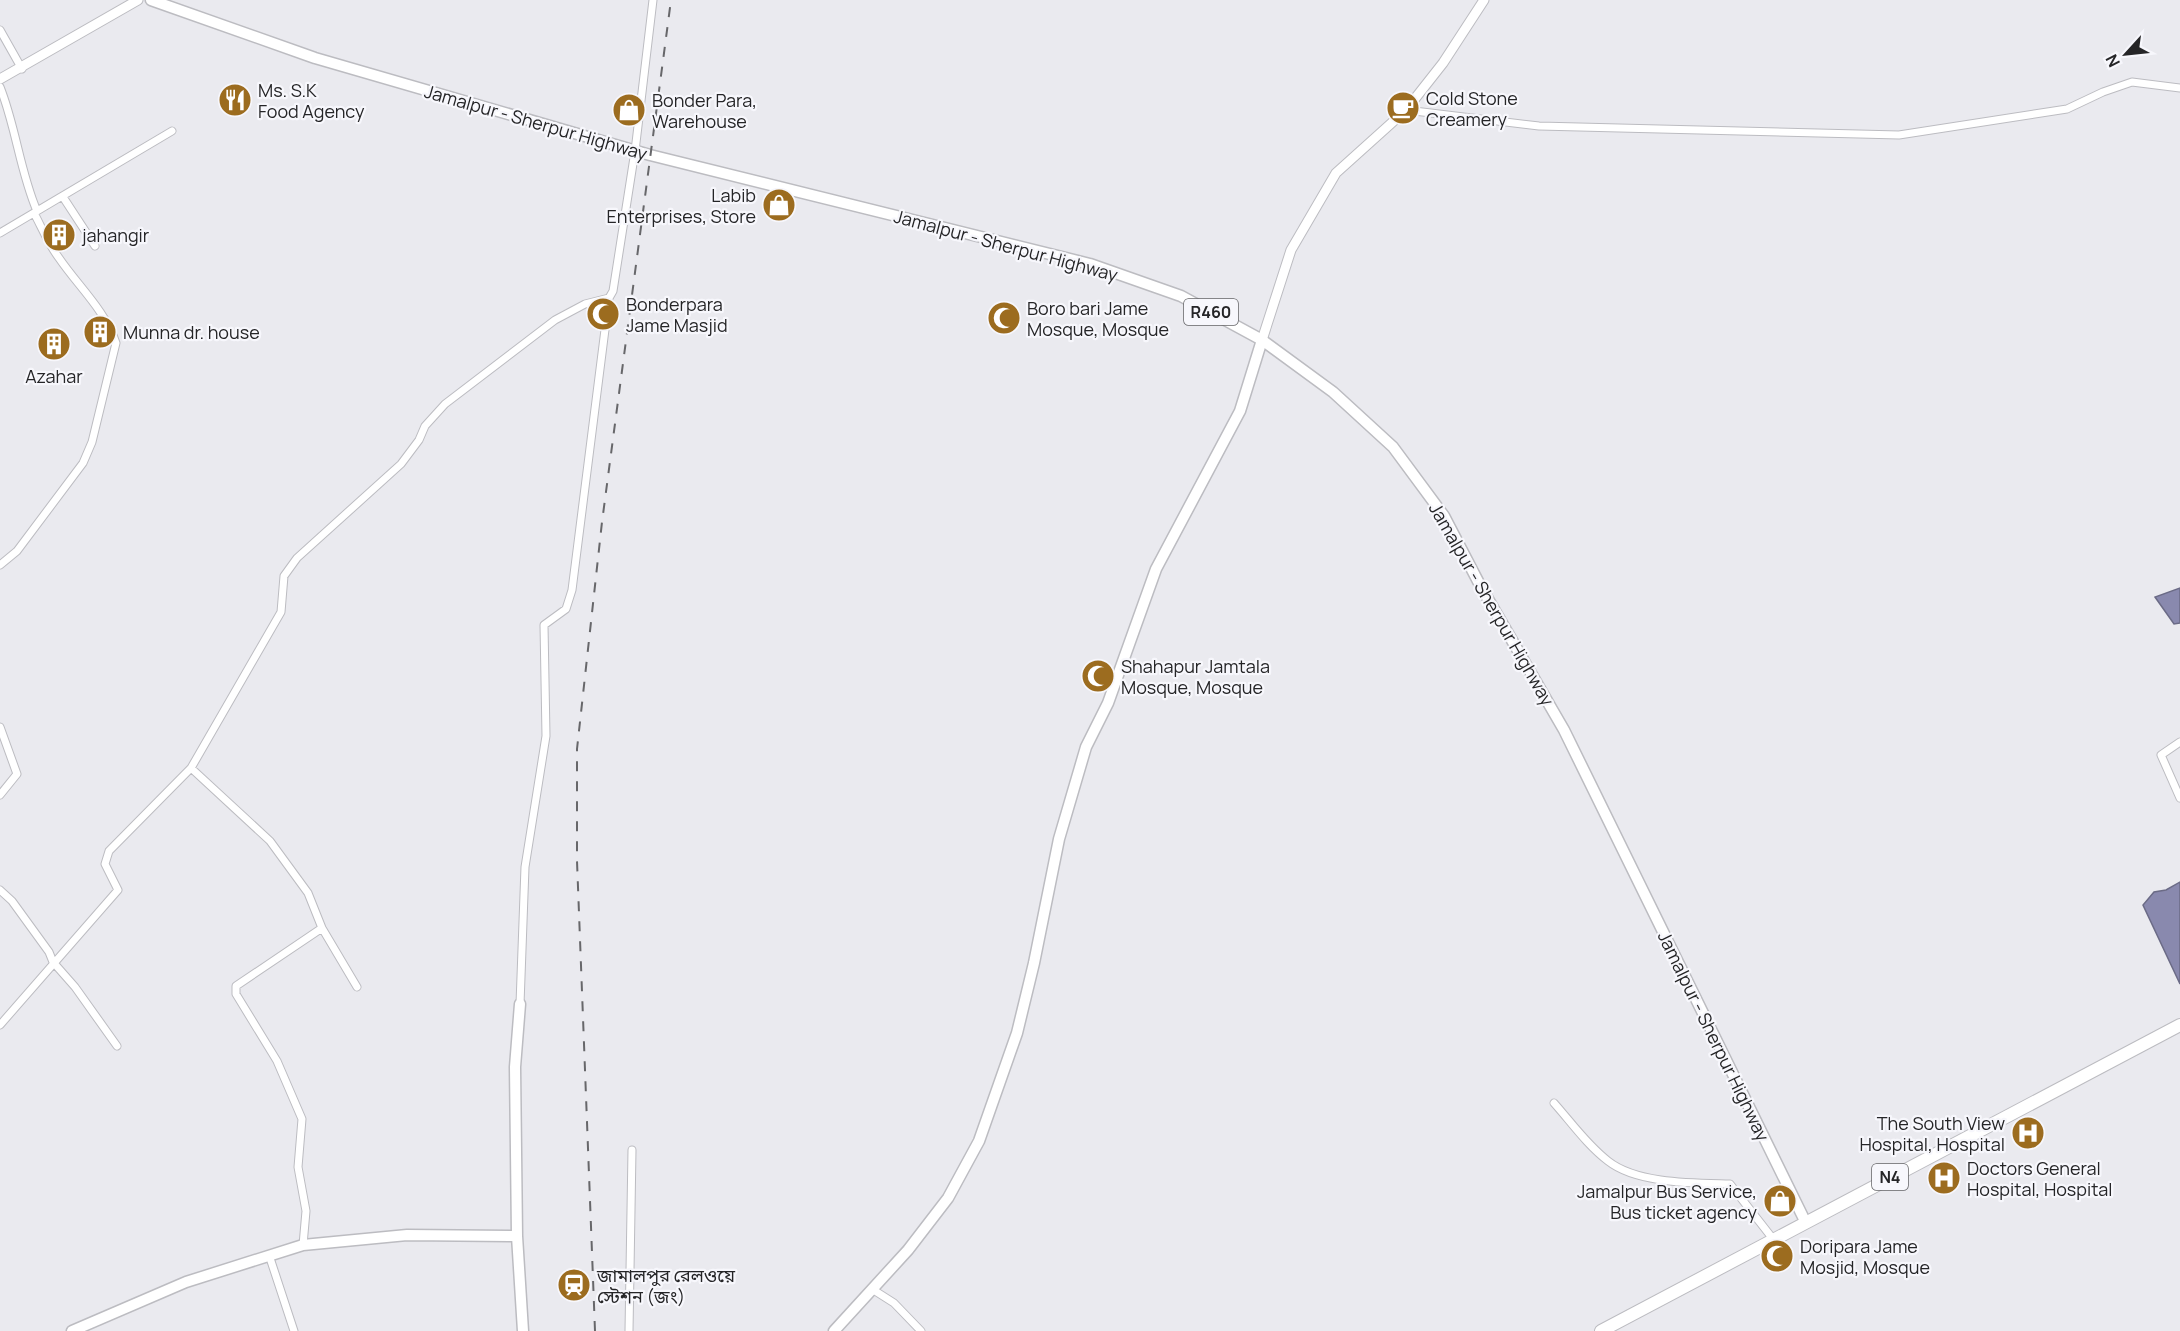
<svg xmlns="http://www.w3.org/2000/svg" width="2180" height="1331" font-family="Manrope,'Noto Sans Bengali',sans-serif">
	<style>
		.water { fill: #8989ae; stroke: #6b6b86; stroke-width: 1.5 }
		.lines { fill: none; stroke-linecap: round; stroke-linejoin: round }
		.minor-casing { stroke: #bcbcc1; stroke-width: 9 }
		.tertiary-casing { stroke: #bcbcc1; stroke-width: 11 }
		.secondary-casing { stroke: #bcbcc1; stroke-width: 13 }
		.primary-casing { stroke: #bcbcc1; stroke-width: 13 }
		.trunk-casing { stroke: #bcbcc1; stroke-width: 14 }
		.minor { stroke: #fff; stroke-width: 7 }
		.tertiary { stroke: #fff; stroke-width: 9 }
		.secondary { stroke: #fff; stroke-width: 10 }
		.primary { stroke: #fff; stroke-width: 10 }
		.trunk { stroke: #fff; stroke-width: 12 }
		.rail { stroke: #67676a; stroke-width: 2; stroke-dasharray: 10 10; stroke-linecap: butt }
		.labels { text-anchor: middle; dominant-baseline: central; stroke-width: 4.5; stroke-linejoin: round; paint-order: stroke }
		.shield { fill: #f7f7fc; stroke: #646467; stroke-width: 1.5 }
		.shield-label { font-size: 16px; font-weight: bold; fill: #252527 }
		.poi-label { font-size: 18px; fill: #252527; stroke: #f7f7fc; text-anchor: start }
		.street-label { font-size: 18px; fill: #252527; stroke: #f7f7fc }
	</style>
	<rect width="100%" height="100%" fill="#eaeaef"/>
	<path class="water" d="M2180,588v35l-6,1 -19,-27z
		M2180,882v102l-37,-79 11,-13 12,-2z"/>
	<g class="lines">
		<g class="minor-casing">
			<path id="minor" d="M0,30l22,39
				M0,87c16,40 20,85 37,124
				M1406,110l133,16 360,9 168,-26 36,-17 29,-10 48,6
				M63,197l32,49
				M0,233l172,-102
				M0,565l17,-14 66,-88 9,-21 24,-99c-11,-33 -38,-57 -57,-85 -10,-13 -17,-30 -25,-45
				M0,727l17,47 -17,21
				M2180,742l-19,13 19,43
				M191,768l79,73 38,52 14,35 35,59
				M0,890l12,11 37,51 4,10 22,25 42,59
				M520,1004l5,-137 21,-131 -2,-111 22,-16 6,-19 37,-292 4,-7 22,-140 18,-151
				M0,1025l118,-135 -13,-26 4,-13 82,-83 90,-156 3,-36 13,-18 104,-94 18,-24 6,-14 20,-22 110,-84 30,-16 24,-6
				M1554,1103c17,19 33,42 54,58 29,23 87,22 122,23l43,55
				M303,1245l3,-34 -8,-44 4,-48 -25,-58 -41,-67v-8l86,-58
				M269,1255l25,76
				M872,1289l22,14 27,28
				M629,1331l3,-181"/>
		</g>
		<g class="tertiary-casing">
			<path id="tertiary" d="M0,79l138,-79
				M1262,340l29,-90 45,-77 70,-63 37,-47 41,-63"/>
		</g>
		<g class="secondary-casing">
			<path id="secondary" d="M834,1331l74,-81 40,-52 31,-57 38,-108 17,-70 25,-124 27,-92 22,-44 48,-134 84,-158 22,-71"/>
		</g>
		<g class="primary-casing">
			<path id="primary" d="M151,0l164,58 335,97 440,109 91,32 81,44 71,52 60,55 51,69 37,71 83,143 241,491
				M520,1004l-5,63 2,169 6,95
				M72,1331l114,-49 117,-37 104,-10 110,1"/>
		</g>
		<g class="trunk-casing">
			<path id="trunk" d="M1601,1331l579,-306"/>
		</g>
		<use href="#minor" class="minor"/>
		<use href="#tertiary" class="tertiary"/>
		<use href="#secondary" class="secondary"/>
		<use href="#primary" class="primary"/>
		<use href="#trunk" class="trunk"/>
		<path class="rail" d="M595,1331l-18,-470v-112l25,-227 69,-522"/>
	</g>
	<defs>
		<g id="restaurant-disc" transform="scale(1.725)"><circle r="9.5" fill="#9c6c1f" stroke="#f7f7fc"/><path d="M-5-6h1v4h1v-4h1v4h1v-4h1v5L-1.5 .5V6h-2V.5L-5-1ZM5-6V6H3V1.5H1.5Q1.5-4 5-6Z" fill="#fff"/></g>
		<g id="cafe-disc" transform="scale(1.725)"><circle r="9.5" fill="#9c6c1f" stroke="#f7f7fc"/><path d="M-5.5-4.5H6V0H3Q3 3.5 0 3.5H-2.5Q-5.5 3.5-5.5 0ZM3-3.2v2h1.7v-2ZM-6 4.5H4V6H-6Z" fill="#fff"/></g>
		<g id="shop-disc" transform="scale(1.725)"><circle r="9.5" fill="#9c6c1f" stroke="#f7f7fc"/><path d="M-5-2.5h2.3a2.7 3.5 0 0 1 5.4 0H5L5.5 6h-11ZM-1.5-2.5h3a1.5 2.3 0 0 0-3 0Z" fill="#fff"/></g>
		<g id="building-disc" transform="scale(1.725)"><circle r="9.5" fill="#9c6c1f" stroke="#f7f7fc"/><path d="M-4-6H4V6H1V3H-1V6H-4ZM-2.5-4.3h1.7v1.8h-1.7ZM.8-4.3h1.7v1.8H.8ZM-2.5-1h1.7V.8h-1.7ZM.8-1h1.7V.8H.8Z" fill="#fff"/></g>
		<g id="mosque-disc" transform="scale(1.725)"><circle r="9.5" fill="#9c6c1f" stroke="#f7f7fc"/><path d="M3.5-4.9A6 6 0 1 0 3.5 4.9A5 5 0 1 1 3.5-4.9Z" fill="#fff"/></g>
		<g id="hospital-disc" transform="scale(1.725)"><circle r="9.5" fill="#9c6c1f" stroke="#f7f7fc"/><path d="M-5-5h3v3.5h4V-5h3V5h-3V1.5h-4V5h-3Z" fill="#fff"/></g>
		<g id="station-disc" transform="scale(1.725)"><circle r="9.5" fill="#9c6c1f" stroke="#f7f7fc"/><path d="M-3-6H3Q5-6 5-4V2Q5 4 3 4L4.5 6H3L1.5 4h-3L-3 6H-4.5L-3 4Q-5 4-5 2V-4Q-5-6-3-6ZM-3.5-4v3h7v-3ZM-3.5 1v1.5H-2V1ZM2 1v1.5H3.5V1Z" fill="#fff"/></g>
	</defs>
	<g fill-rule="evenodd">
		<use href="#restaurant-disc" x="235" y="100"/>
		<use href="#cafe-disc" x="1403" y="108"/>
		<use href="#shop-disc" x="629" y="110"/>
		<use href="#shop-disc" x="779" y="205"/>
		<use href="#building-disc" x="59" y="235"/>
		<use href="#mosque-disc" x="603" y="314"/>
		<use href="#mosque-disc" x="1004" y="318"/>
		<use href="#building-disc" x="100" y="332"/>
		<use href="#building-disc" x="54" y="344"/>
		<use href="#mosque-disc" x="1098" y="676"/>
		<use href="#hospital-disc" x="2028" y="1133"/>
		<use href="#hospital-disc" x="1944" y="1178"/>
		<use href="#shop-disc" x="1780" y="1201"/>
		<use href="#mosque-disc" x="1777" y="1256"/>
		<use href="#station-disc" x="574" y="1285"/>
	</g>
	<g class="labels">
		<g class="shield">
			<rect x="1184" y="299" width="54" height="26" rx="4.5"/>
			<rect x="1872" y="1164" width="36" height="26" rx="4.5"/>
		</g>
		<g class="shield-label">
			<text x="1211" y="312">R460</text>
			<text x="1890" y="1177">N4</text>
		</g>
		<g class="poi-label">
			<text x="258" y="90">Ms. S.K<tspan x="258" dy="21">Food Agency</tspan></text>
			<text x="1426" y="98">Cold Stone<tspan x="1426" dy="21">Creamery</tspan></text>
			<text x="652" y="100">Bonder Para,<tspan x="652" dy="21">Warehouse</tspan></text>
			<text x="756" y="195" text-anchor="end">Labib<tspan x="756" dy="21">Enterprises, Store</tspan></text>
			<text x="82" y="235">jahangir</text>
			<text x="626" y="304">Bonderpara<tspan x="626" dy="21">Jame Masjid</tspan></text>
			<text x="1027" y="308">Boro bari Jame<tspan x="1027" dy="21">Mosque, Mosque</tspan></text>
			<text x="123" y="332">Munna dr. house</text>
			<text x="54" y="376" text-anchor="middle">Azahar</text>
			<text x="1121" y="666">Shahapur Jamtala<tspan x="1121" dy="21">Mosque, Mosque</tspan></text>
			<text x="2005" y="1123" text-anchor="end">The South View<tspan x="2005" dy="21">Hospital, Hospital</tspan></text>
			<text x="1967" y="1168">Doctors General<tspan x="1967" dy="21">Hospital, Hospital</tspan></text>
			<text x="1757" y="1191" text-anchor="end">Jamalpur Bus Service,<tspan x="1757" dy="21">Bus ticket agency</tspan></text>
			<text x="1800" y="1246">Doripara Jame<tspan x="1800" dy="21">Mosjid, Mosque</tspan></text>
			<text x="597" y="1275">জামালপুর রেলওয়ে<tspan x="597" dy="21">স্টেশন (জং)</tspan></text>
		</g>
		<g class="street-label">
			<text transform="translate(536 122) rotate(16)">Jamalpur - Sherpur Highway</text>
			<text transform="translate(1006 245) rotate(15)">Jamalpur - Sherpur Highway</text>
			<text transform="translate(1492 604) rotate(60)">Jamalpur - Sherpur Highway</text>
			<text transform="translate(1714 1036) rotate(64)">Jamalpur - Sherpur Highway</text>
		</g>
	</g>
	<g transform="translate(2126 54) rotate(243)" stroke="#f7f7fc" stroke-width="4.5" paint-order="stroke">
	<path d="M0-4.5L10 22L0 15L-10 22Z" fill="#252527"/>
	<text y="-9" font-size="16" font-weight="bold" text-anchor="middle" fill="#252527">N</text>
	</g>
</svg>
